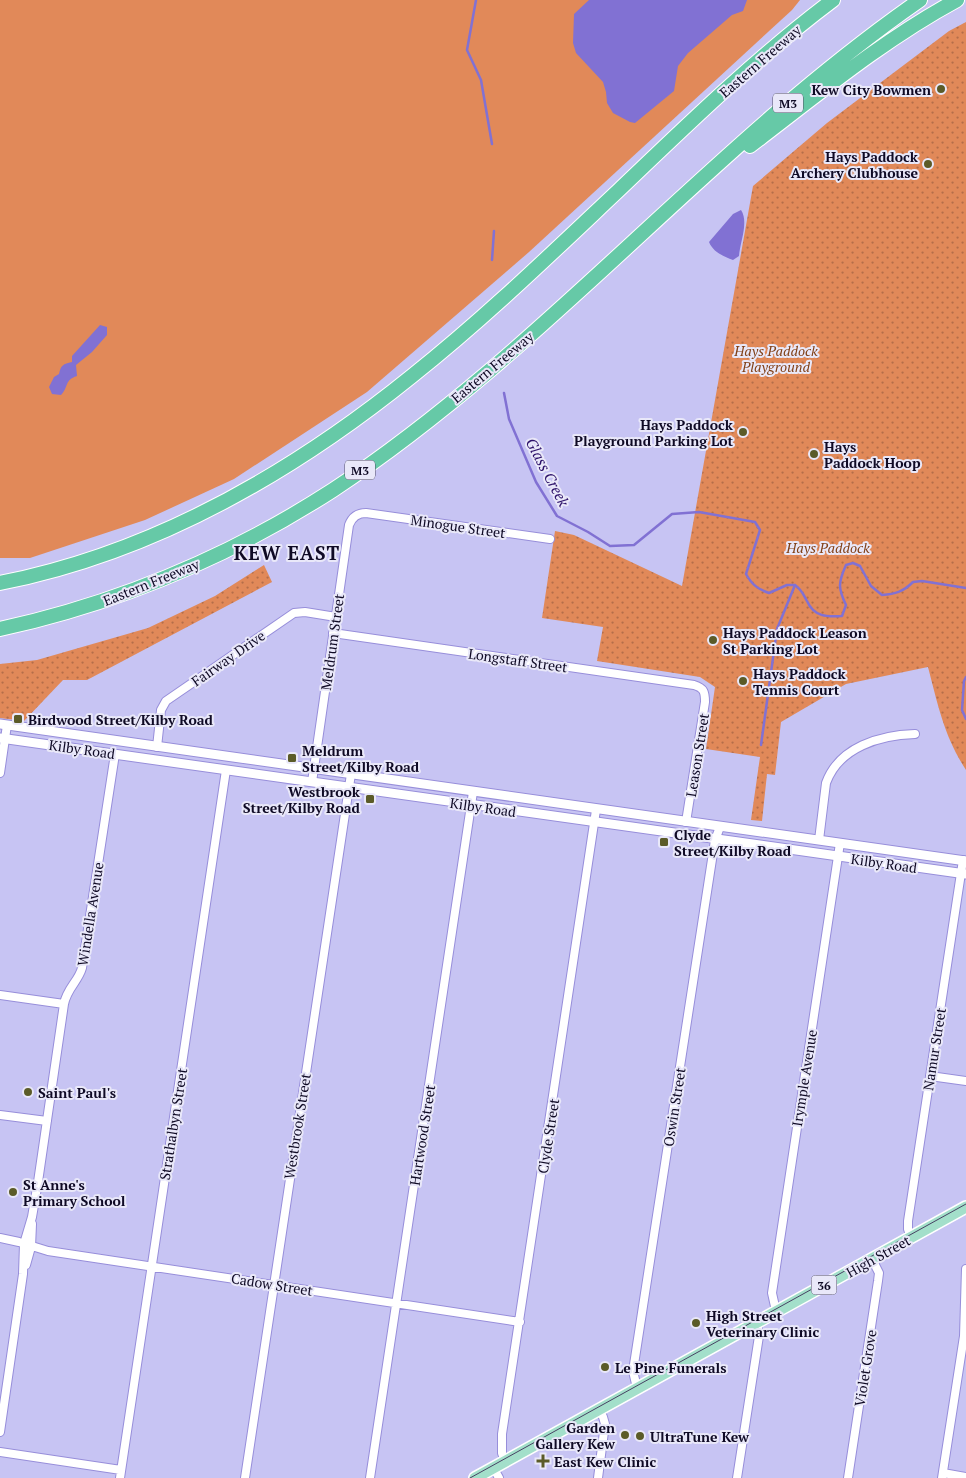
<svg xmlns="http://www.w3.org/2000/svg" width="966" height="1478" font-family="'PT Serif',serif">
	<style>
		.green { fill: #e18959 }
		.park { fill: url(#park-dots) }
		.water { fill: #8171d3 }
		.lines { fill: none; stroke-linecap: round; stroke-linejoin: round }
		.stream { stroke: #8171d3; stroke-width: 2.5 }
		.minor-casing { stroke: #978eda; stroke-width: 10 }
		.tertiary-casing { stroke: #978eda; stroke-width: 11 }
		.primary-casing { stroke: #fff; stroke-width: 14 }
		.motorway-casing { stroke: #fff; stroke-width: 16 }
		.minor { stroke: #fff; stroke-width: 8 }
		.tertiary { stroke: #fff; stroke-width: 9 }
		.primary { stroke: #a3dfca; stroke-width: 11 }
		.motorway { stroke: #66c9a7; stroke-width: 14 }
		.tram { stroke: #474263; stroke-width: 1 }
		.poi-dot { fill: #5b5b28; stroke: #e9e8f9; stroke-width: 2 }
		.labels { text-anchor: middle; dominant-baseline: central; stroke-width: 4; stroke-linejoin: round; paint-order: stroke }
		.shield { fill: #e9e8f9; stroke: #504d65; stroke-width: 1 }
		.shield-label { font-size: 12px; font-weight: bold; fill: #0f0a25 }
		.street-label { font-size: 14px; fill: #0f0a25; stroke: #e9e8f9 }
		.poi-label { font-size: 14px; font-weight: bold; fill: #0f0a25; stroke: #e9e8f9; text-anchor: start }
		.park-label { font-size: 14px; font-style: italic; fill: #814017; stroke: #e9e8f9 }
		.water-label { font-size: 15px; font-style: italic; fill: #2d126a; stroke: #e9e8f9 }
		.district-label { font-size: 19px; font-weight: bold; letter-spacing: 1px; fill: #0f0a25; stroke: #e9e8f9 }
	</style>
	<defs>
		<pattern id="park-dots" width="8" height="8" patternUnits="userSpaceOnUse" patternTransform="scale(1.25)"><rect width="8" height="8" fill="#e18959"/><path d="M2 2h.1M6 6h.1" fill="none" stroke="#b56e49" stroke-width="1.8" stroke-linecap="round"/></pattern>
	</defs>
	<rect width="100%" height="100%" fill="#c7c4f3"/>
	<path class="green" d="M0,0h800l-8,10 -263,242 -162,140 -133,87 -89,41 -115,38h-30z"/>
	<path class="park" d="M966,22v748c-22,-34 -28,-65 -38,-103l-82,17 -65,38 -6,53 -8,-1 -5,47 -11,-1 9,-63 -54,-8 9,-62 -15,-10 -103,-16 6,-34 -61,-9 13,-87 19,4 108,51 71,-400 74,-63 122,-92z
		M264,565l8,17 -185,98h-24l-39,41 -24,-3v-54l37,-4 111,-32 67,-32z"/>
	<path class="water" d="M589,0h158l-4,11 -11,4 -44,38 -10,13 -4,25 -39,32 -5,-1 -17,-9 -6,-10 -1,-11 -3,-10 -27,-29 -3,-10 1,-29z
		M741,210c8,12 -1,32 -2,46l-6,4c-10,-4 -20,-8 -24,-18l24,-28z
		M100,325l7,2v8l-15,17 -16,13 1,11c-13,4 -8,11 -16,19l-9,-1 -3,-7 5,-10 5,-3c2,-9 4,-10 13,-12v-6z"/>
	<g class="lines">
		<path class="stream" d="M476,0l-9,50 14,30 11,64
			M492,260l2,-29
			M504,393l5,26 27,63 21,34 31,16 22,14 24,-1 38,-31 27,-2 56,10 5,8 -14,44c6,11 12,15 23,19l18,-8h8c7,5 8,9 12,16 7,16 20,16 35,15l4,-11c-8,-17 -8,-22 0,-40l7,-2 7,3 11,20 11,9c13,-1 21,-3 31,-13l9,-1 44,7
			M966,677l-2,4 -2,29 4,9
			M761,745l16,-116 18,-44"/>
		<g class="minor-casing">
			<path id="minor" d="M333,633l361,52c10,3 11,7 11,17l-19,120
				M157,747l4,-37 5,-9 128,-88 11,-1 31,5
				M0,773l7,-48
				M312,782l37,-257c3,-8 8,-12 17,-12l184,26
				M819,840l7,-57c13,-36 54,-48 89,-49
				M0,995l64,9
				M930,1076l36,5
				M0,1115l47,6
				M0,1238l19,4 29,9 472,71
				M911,1238l-3,-9v-8l55,-361
				M26,1265l5,-18 1,-23
				M776,1311l-4,-18 68,-450
				M637,1388l-4,-17 82,-531 5,-13
				M0,1432l23,-158 1,-30 8,-27 6,-35 26,-178c3,-16 14,-22 18,-36l33,-214
				M0,1452l121,18
				M505,1461l-3,-8v-19l94,-624
				M493,1467l6,11
				M943,1473l23,4
				M120,1478l106,-708
				M245,1478l106,-704
				M370,1478l103,-686
				M598,1478l7,-54 -2,-7 -4,-8
				M737,1478l22,-142 -2,-14
				M848,1478l30,-197 1,-8 -7,-14
				M942,1478l22,-142 2,-67"/>
		</g>
		<g class="tertiary-casing">
			<path id="tertiary" d="M0,724l966,137
				M0,738l966,136"/>
		</g>
		<g class="primary-casing">
			<path id="primary" d="M475,1478l491,-271"/>
		</g>
		<g class="motorway-casing">
			<path id="motorway" d="M750,146c67,-51 133,-106 207,-146
				M0,583c153,-30 292,-110 412,-207 73,-58 140,-123 208,-187 68,-65 137,-132 213,-189
				M0,629c118,-26 231,-73 333,-139 213,-141 377,-344 587,-490"/>
		</g>
		<use href="#minor" class="minor"/>
		<use href="#tertiary" class="tertiary"/>
		<use href="#primary" class="primary"/>
		<use href="#motorway" class="motorway"/>
		<path class="tram" d="M470,1478l496,-274"/>
	</g>
	<g class="poi-dot">
		<circle cx="941" cy="89" r="5"/>
		<circle cx="928" cy="164" r="5"/>
		<circle cx="743" cy="432" r="5"/>
		<circle cx="814" cy="454" r="5"/>
		<circle cx="713" cy="640" r="5"/>
		<circle cx="743" cy="681" r="5"/>
		<rect x="13" y="714" width="10" height="10" rx="2.5"/>
		<rect x="287" y="753" width="10" height="10" rx="2.5"/>
		<rect x="365" y="794" width="10" height="10" rx="2.5"/>
		<rect x="659" y="837" width="10" height="10" rx="2.5"/>
		<circle cx="28" cy="1092" r="5"/>
		<circle cx="13" cy="1192" r="5"/>
		<circle cx="696" cy="1323" r="5"/>
		<circle cx="605" cy="1367" r="5"/>
		<circle cx="625" cy="1435" r="5"/>
		<circle cx="640" cy="1436" r="5"/>
		<path d="M540.5 1453.5h5v5h5v5h-5v5h-5v-5h-5v-5h5z"/>
	</g>
	<g class="labels">
		<g class="shield">
			<rect x="773" y="93.5" width="30" height="19" rx="4"/>
			<rect x="345" y="460.5" width="30" height="19" rx="4"/>
			<rect x="811.5" y="1275.5" width="25" height="19" rx="4"/>
		</g>
		<g class="shield-label">
			<text x="788" y="103">M3</text>
			<text x="360" y="470">M3</text>
			<text x="824" y="1285">36</text>
		</g>
		<g class="street-label">
			<text transform="translate(760 61) rotate(-41)">Eastern Freeway</text>
			<text transform="translate(492 367) rotate(-40)">Eastern Freeway</text>
			<text transform="translate(458 526) rotate(8)">Minogue Street</text>
			<text transform="translate(151 582) rotate(-22)">Eastern Freeway</text>
			<text transform="translate(332 642) rotate(-82)">Meldrum Street</text>
			<text transform="translate(228 658) rotate(-35)">Fairway Drive</text>
			<text transform="translate(518 660) rotate(8)">Longstaff Street</text>
			<text transform="translate(82 749) rotate(8)">Kilby Road</text>
			<text transform="translate(697 755) rotate(-81)">Leason Street</text>
			<text transform="translate(483 807) rotate(8)">Kilby Road</text>
			<text transform="translate(884 863) rotate(8)">Kilby Road</text>
			<text transform="translate(90 914) rotate(-81)">Windella Avenue</text>
			<text transform="translate(934 1049) rotate(-81)">Namur Street</text>
			<text transform="translate(804 1078) rotate(-81)">Irymple Avenue</text>
			<text transform="translate(674 1107) rotate(-81)">Oswin Street</text>
			<text transform="translate(173 1124) rotate(-81)">Strathalbyn Street</text>
			<text transform="translate(297 1126) rotate(-81)">Westbrook Street</text>
			<text transform="translate(422 1135) rotate(-81)">Hartwood Street</text>
			<text transform="translate(548 1136) rotate(-81)">Clyde Street</text>
			<text transform="translate(878 1256) rotate(-29)">High Street</text>
			<text transform="translate(272 1284) rotate(9)">Cadow Street</text>
			<text transform="translate(865 1368) rotate(-81)">Violet Grove</text>
		</g>
		<g class="poi-label">
			<text x="931" y="89" text-anchor="end">Kew City Bowmen</text>
			<text x="918" y="156" text-anchor="end">Hays Paddock<tspan x="918" dy="16">Archery Clubhouse</tspan></text>
			<text x="733" y="424" text-anchor="end">Hays Paddock<tspan x="733" dy="16">Playground Parking Lot</tspan></text>
			<text x="824" y="446">Hays<tspan x="824" dy="16">Paddock Hoop</tspan></text>
			<text x="723" y="632">Hays Paddock Leason<tspan x="723" dy="16">St Parking Lot</tspan></text>
			<text x="753" y="673">Hays Paddock<tspan x="753" dy="16">Tennis Court</tspan></text>
			<text x="28" y="719">Birdwood Street/Kilby Road</text>
			<text x="302" y="750">Meldrum<tspan x="302" dy="16">Street/Kilby Road</tspan></text>
			<text x="360" y="791" text-anchor="end">Westbrook<tspan x="360" dy="16">Street/Kilby Road</tspan></text>
			<text x="674" y="834">Clyde<tspan x="674" dy="16">Street/Kilby Road</tspan></text>
			<text x="38" y="1092">Saint Paul's</text>
			<text x="23" y="1184">St Anne's<tspan x="23" dy="16">Primary School</tspan></text>
			<text x="706" y="1315">High Street<tspan x="706" dy="16">Veterinary Clinic</tspan></text>
			<text x="615" y="1367">Le Pine Funerals</text>
			<text x="615" y="1427" text-anchor="end">Garden<tspan x="615" dy="16">Gallery Kew</tspan></text>
			<text x="650" y="1436">UltraTune Kew</text>
			<text x="554" y="1461">East Kew Clinic</text>
		</g>
		<g class="park-label">
			<text x="776" y="350">Hays Paddock<tspan x="776" dy="16">Playground</tspan></text>
			<text x="828" y="547">Hays Paddock</text>
		</g>
		<g class="water-label">
			<text transform="translate(548 472) rotate(62)">Glass Creek</text>
		</g>
		<g class="district-label">
			<text x="287" y="552">KEW EAST</text>
		</g>
	</g>
</svg>
